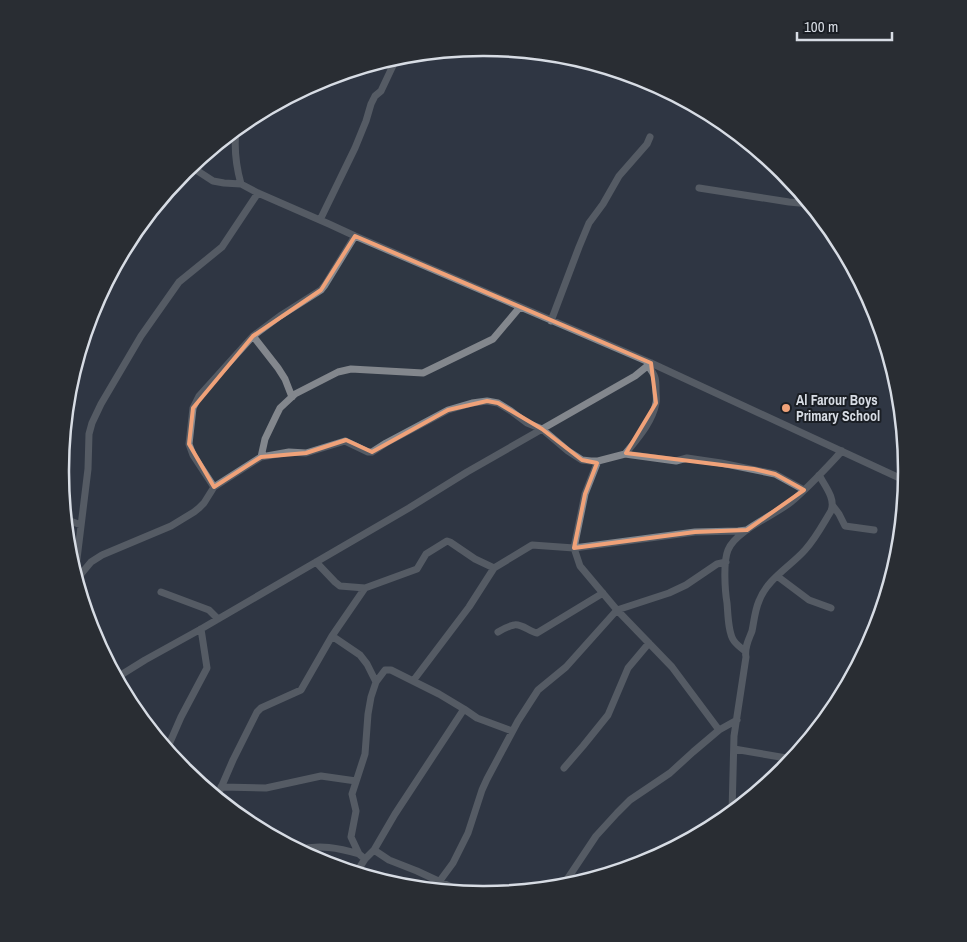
<svg xmlns="http://www.w3.org/2000/svg" width="967" height="942" font-family="'Archivo Narrow',sans-serif">
	<style>
		.lines { fill: none; stroke-linecap: round; stroke-linejoin: round }
		.street { stroke: #83878d; stroke-width: 7 }
		.marked { fill: none; stroke: #f0a279; stroke-width: 4; stroke-linejoin: round }
		.poi-dot { fill: #f0a279; stroke: #1a1e24; stroke-width: 2 }
		.labels { text-anchor: middle; dominant-baseline: central; stroke-width: 4; stroke-linejoin: round; paint-order: stroke }
		.poi-label { font-size: 14px; font-weight: bold; fill: #d7dce4; stroke: #1a1e24; text-anchor: start }
		.rim { fill: none; stroke: #d7dce4; stroke-width: 2.5 }
	</style>
	<rect width="100%" height="100%" fill="#2f3743"/>
	<g class="lines">
		<path class="street" d="M236,129c-2,18 0,37 5,55
			M190,166l23,15 11,2 17,1 17,9 71,31 26,12 296,127 255,118
			M699,188l90,14 21,2
			M320,220l35,-72 11,-27 5,-17 4,-8 6,-5 16,-34
			M551,321l28,-74 10,-24 14,-19 16,-28 28,-32 3,-7
			M253,336l25,32 7,11 7,18
			M625,454c12,-15 27,-31 31,-51 1,-3 0,-8 0,-12 0,-12 0,-15 -8,-25
			M261,457l4,-18 11,-23 4,-8 15,-14 43,-22 13,-3 72,4 70,-34 27,-32
			M598,461l-13,33 -9,44 -2,10 6,18 37,44 55,57 47,63
			M214,487l-21,-32 -4,-11 4,-36 6,-12 54,-60 27,-20 41,-26 4,-5 30,-49
			M833,506l6,8 6,12 29,4
			M65,519l16,6
			M316,562l19,20 5,4 25,2
			M75,575l13,-106 1,-35 3,-11 9,-19 40,-68 38,-54 43,-35 36,-54
			M777,576l32,24 22,8
			M76,580l15,-18 11,-7 69,-29 23,-14 5,-4 5,-5 10,-16 47,-30 28,-5 17,1 39,-12 23,11h4l14,-9 62,-33 24,-7 15,-2 11,2 13,8 16,12 15,6 26,22 14,9 9,1h7l27,-7 51,7 11,-3 34,5 54,11 29,16
			M161,592l48,18 9,9
			M498,632c5,-3 11,-6 16,-7 7,-2 16,7 23,8l66,-40
			M332,636l28,19 7,9 9,18
			M745,651c-4,-3 -8,-6 -11,-10 -6,-8 -6,-28 -7,-38 -2,-12 -4,-41 1,-53 7,-19 47,-35 63,-48 18,-15 35,-34 51,-51
			M116,678l29,-18 56,-31 208,-121 58,-36 168,-96 16,-13
			M413,681l56,-74 25,-39
			M167,749l14,-32 26,-49 -6,-39
			M734,749l58,10
			M564,768l19,-22 25,-31 20,-47 21,-25
			M221,787l45,1 55,-12 35,5
			M217,797l16,-37 24,-48 4,-4 40,-18 31,-54 33,-48 52,-19 9,-15 21,-13 3,1 25,17 19,9 38,-23 42,3 121,-16 43,-1 9,-1
			M732,812l2,-76 12,-79c-2,-9 3,-18 6,-26 2,-10 3,-21 7,-30 8,-22 32,-35 46,-51 11,-12 18,-26 26,-39 5,-12 -6,-25 -12,-36
			M298,850c21,-6 41,-2 61,4
			M374,850l15,10 28,11 45,21
			M365,859l-6,-5 -8,-17 5,-26 -4,-17 13,-40 3,-40 3,-17 5,-15 9,-12h6l48,24 25,15 13,9 35,13
			M356,873l9,-14 9,-9 21,-36 69,-105
			M562,887l34,-51 21,-23 13,-13 40,-27 23,-21 26,-22 18,-10
			M431,889l8,-7 14,-19 15,-30 14,-43 5,-11 31,-58 20,-31 28,-23 51,-57 52,-17 17,-8 31,-21 9,-2"/>
	</g>
	<path d="M0 0H967V942H0ZM355,236l296,127 5,40 -30,50 128,16 21,5 29,16 -57,40 -52,2 -121,16 11,-54 12,-31 -15,-3 -40,-31 -44,-26 -11,-2 -39,9 -76,42 -26,-12 -40,13 -45,4 -47,30 -25,-43 4,-36 60,-72 68,-46z" fill="#2f3743" fill-opacity=".55" fill-rule="evenodd"/>
	<path class="marked" d="M355,236l296,127 5,40 -30,50 128,16 21,5 29,16 -57,40 -52,2 -121,16 11,-54 12,-31 -15,-3 -40,-31 -44,-26 -11,-2 -39,9 -76,42 -26,-12 -40,13 -45,4 -47,30 -25,-43 4,-36 60,-72 68,-46z"/>
	<circle class="poi-dot" cx="786" cy="408" r="5"/>
	<g class="labels">
		<g class="poi-label">
			<text x="796" y="400">Al Farour Boys<tspan x="796" dy="16">Primary School</tspan></text>
		</g>
	</g>
	<path d="M0 0H967V942H0ZM483 56H484A414 414 0 0 1 898 470V472A414 414 0 0 1 484 886H483A414 414 0 0 1 69 472V470A414 414 0 0 1 483 56Z" fill="#292d33" fill-rule="evenodd"/>
	<path class="rim" d="M483 56H484A414 414 0 0 1 898 470V472A414 414 0 0 1 484 886H483A414 414 0 0 1 69 472V470A414 414 0 0 1 483 56Z"/>
	<path d="M797 32v8h95v-8" fill="none" stroke="#d7dce4" stroke-width="2.5"/>
	<text x="804" y="32" font-size="15" fill="#d7dce4" stroke="#1a1e24" stroke-width="4" paint-order="stroke">100 m</text>
</svg>
